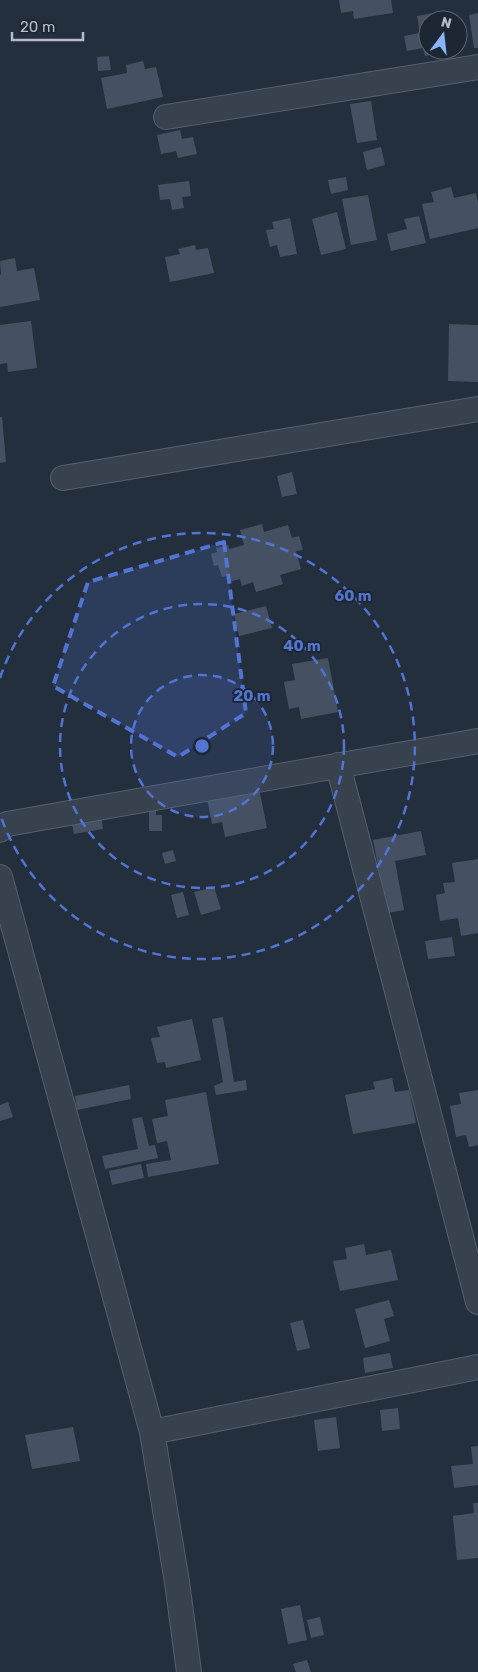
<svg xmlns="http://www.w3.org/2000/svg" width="478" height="1672" font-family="Rubik,sans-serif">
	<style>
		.building { fill: #455162 }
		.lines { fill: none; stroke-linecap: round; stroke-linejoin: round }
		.minor-casing { stroke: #565f6c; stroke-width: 26 }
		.minor { stroke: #38414e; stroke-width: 24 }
		.marked { fill: #5274d3; fill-opacity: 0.2; stroke: #5274d3; stroke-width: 4; stroke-dasharray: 10 6; stroke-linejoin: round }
		.ring { fill: none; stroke: #5274d3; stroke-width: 2.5; stroke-dasharray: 9 6 }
		.centre { fill: #5274d3; stroke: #1d2633; stroke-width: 2.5 }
		.ring-label { font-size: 15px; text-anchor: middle; font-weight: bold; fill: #5274d3; stroke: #1d2633; stroke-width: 4; stroke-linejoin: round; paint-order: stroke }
	</style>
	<rect width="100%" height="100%" fill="#242f3e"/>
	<path class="building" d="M339,0h52l2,13 -39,6 -1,-8 -12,2z
		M434,13l1,7h-7v30h13v3l-16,3 -2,-8 -16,3 -3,-15 16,-3 -3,-17z
		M478,13v35h-4l-5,-33z
		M109,56l2,14 -13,1 -1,-14z
		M143,61l2,8 11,-2 7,30 -56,12 -6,-31 26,-5 -1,-8z
		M371,101l6,39 -20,3 -7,-39z
		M180,130l2,9 11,-2 4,17 -19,4 -2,-7 -15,3 -4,-19z
		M381,147l4,18 -18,5 -4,-18z
		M346,177l2,13 -17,4 -3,-14z
		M189,181l2,15 -9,1 2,11 -12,2 -2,-11 -10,1 -2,-15z
		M451,187l3,11 22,-5 2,10v25l-48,11 -8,-35 12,-2 -3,-10z
		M368,195l9,45 -26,5 -9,-46z
		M337,212l9,37 -25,6 -9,-36z
		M419,216l7,27 -35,8 -4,-17 20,-5 -3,-10z
		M290,218l7,36 -17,3 -3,-12 -7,2 -4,-17 8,-1 -2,-7z
		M195,245l1,5 12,-2 6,25 -44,9 -5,-25 15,-3 -2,-5z
		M15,258l2,13 17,-3 6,32 -40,7v-32l1,-1 -1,-13z
		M31,321l6,47 -29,4 -1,-9 -7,1v-39z
		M449,324l29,1v57l-30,-1z
		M0,417h2l4,45 -6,1z
		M292,472l5,22 -15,3 -5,-21z
		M262,524l2,8 24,-7 4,13 7,-2 4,14 -7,1 5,18 -21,6 3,9 -27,8 -3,-10 -11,4 -2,-7 -11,3 -2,-6 -5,1 -4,-12 -4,1 -3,-12 6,-2 -1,-4 12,-3 1,4 15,-4 -4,-15z
		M266,606l6,22 -33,8 -5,-22z
		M328,658l10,54 -37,7 -2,-12 -10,2 -5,-27 11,-2 -3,-16z
		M259,788l8,40 -42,9 -3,-15 -10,2 -5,-25z
		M149,806l7,1v8h6v16h-13z
		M101,813l2,16 -29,5 -3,-15z
		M421,831l5,24 -31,6 9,49 -17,3 -14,-73z
		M173,850l3,11 -11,3 -3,-11z
		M478,859v74l-17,3 -3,-18 -18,3 -4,-26 9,-2 -2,-10 12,-1 -3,-19z
		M214,887l7,22 -20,6 -7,-23z
		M183,892l6,23 -12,3 -6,-23z
		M452,937l3,19 -27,3 -3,-18z
		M223,1017l11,65 12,-2 1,10 -31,5 -2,-9 9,-4 -11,-63z
		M192,1019l9,41 -35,8 -1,-6 -8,1 -6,-25 9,-1 -3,-10z
		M392,1078l3,14 14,-2 7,33 -63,11 -8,-39 30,-6 -2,-7z
		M129,1085l2,14 -54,11 -2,-14z
		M478,1090v55l-9,2 -3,-12 -10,2 -6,-31 11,-2 -2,-11z
		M206,1092l13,72 -71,13 -2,-13 25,-4 -4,-19 -10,2 -5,-24 16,-3 -3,-16z
		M8,1102l5,15 -13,4v-16z
		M142,1117l7,29 6,-1 3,13 -53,11 -3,-13 36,-7 -6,-30z
		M141,1164l3,14 -32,7 -3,-14z
		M364,1244l2,11 25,-5 7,30 -58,11 -7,-30 14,-2 -2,-11z
		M389,1300l5,16 -10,3 6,22 -25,7 -10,-39z
		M303,1320l7,28 -13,3 -7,-28z
		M390,1353l3,15 -28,5 -2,-15z
		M398,1408l2,21 -18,2 -2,-21z
		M336,1417l4,31 -22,3 -4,-31z
		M73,1427l7,34 -48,8 -7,-34z
		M478,1446v39l-24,3 -3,-22 22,-2 -2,-17z
		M473,1503h5v55l-21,2 -4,-44 21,-3z
		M300,1605l7,35 -19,4 -7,-35z
		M320,1617l4,18 -13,3 -4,-18z
		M307,1660l4,12h-15l-3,-8z"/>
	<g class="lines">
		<g class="minor-casing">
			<path id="minor" d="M166,117l312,-50
				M63,478l415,-69
				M338,765l140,537
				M0,830l7,-6 471,-83
				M0,877l152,555 25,150 12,90
				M152,1432l326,-65"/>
		</g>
		<use href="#minor" class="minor"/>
	</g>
	<path class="marked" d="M224,542l22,171 -68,44 -125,-71 35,-104z"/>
	<circle cx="202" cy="746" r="71" fill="#5274d3" fill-opacity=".12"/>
	<g class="ring">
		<circle cx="202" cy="746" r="71"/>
		<circle cx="202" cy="746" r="142"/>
		<path d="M0 678A213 213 0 1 1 0 814"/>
	</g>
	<circle cx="202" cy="746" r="8" class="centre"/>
	<g class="ring-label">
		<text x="353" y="601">60 m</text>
		<text x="302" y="651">40 m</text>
		<text x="252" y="701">20 m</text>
	</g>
	<g transform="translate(443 35) rotate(15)"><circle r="24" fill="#1d2633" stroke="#59626f"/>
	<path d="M0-4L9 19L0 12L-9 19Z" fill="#8ab4f8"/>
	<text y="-8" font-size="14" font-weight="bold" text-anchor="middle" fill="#b4bcc9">N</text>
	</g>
	<path d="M12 32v8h71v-8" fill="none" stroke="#b4bcc9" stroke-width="2.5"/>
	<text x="20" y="32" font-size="15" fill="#b4bcc9" stroke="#1d2633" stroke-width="4" paint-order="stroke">20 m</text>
</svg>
